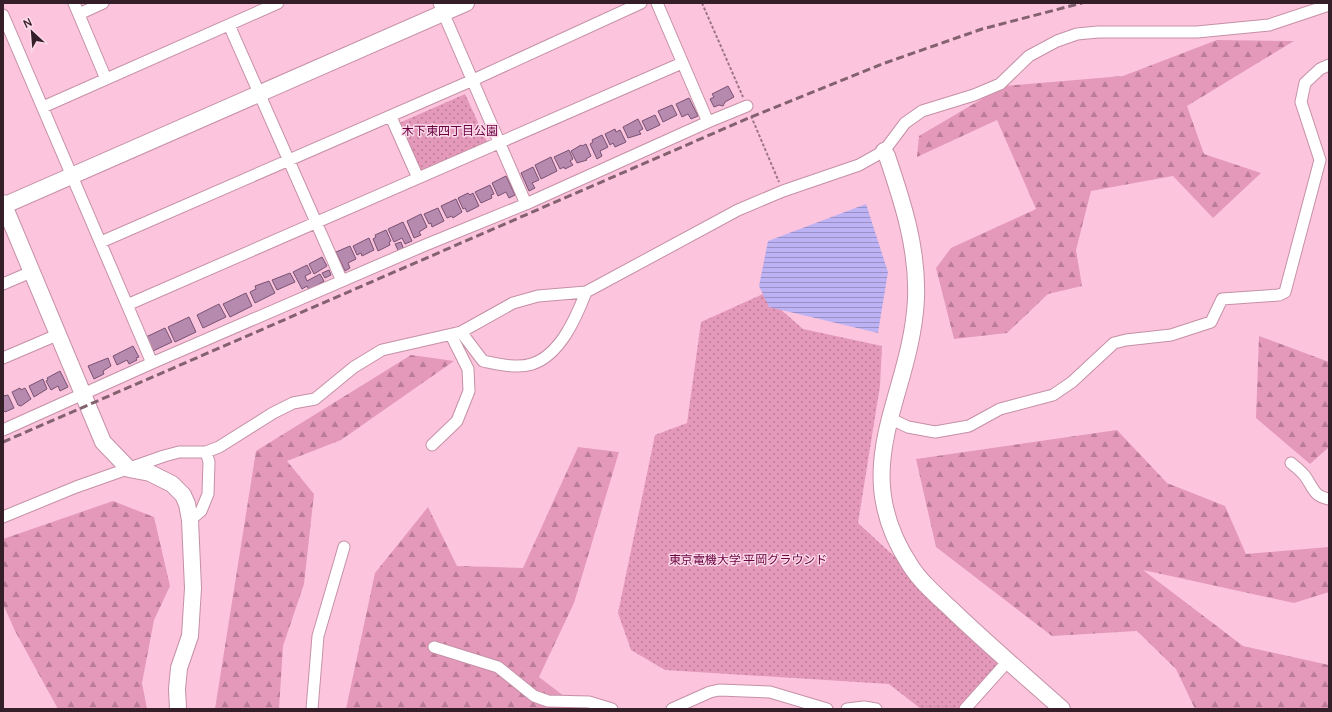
<svg xmlns="http://www.w3.org/2000/svg" width="1332" height="712" font-family="Manrope,'Noto Sans JP',sans-serif">
	<style>
		.grass { fill: url(#grass-dots) }
		.forest { fill: url(#forest-firs) }
		.water { fill: url(#water-rules) }
		.building { fill: #b58aae; stroke: #785173 }
		.lines { fill: none; stroke-linecap: round; stroke-linejoin: round }
		.street-casing { stroke: #c590a7; stroke-width: 13 }
		.secondary-casing { stroke: #c590a7; stroke-width: 18 }
		.path { stroke: #9e7687; stroke-width: 2; stroke-dasharray: 3 2; stroke-linecap: butt }
		.street { stroke: #fff; stroke-width: 11 }
		.secondary { stroke: #fff; stroke-width: 16 }
		.rail { stroke: #83616f; stroke-width: 3; stroke-dasharray: 8 4; stroke-linecap: butt }
		.labels { text-anchor: middle; dominant-baseline: central; stroke-width: 3; stroke-linejoin: round; paint-order: stroke }
		.park-label { font-size: 12px; fill: #690040; stroke: #fcd9e8 }
	</style>
	<defs>
		<pattern id="grass-dots" width="8" height="8" patternUnits="userSpaceOnUse"><rect width="8" height="8" fill="#e499ba"/><path d="M2 2h.1M6 6h.1" fill="none" stroke="#ba7c97" stroke-width="1.8" stroke-linecap="round"/></pattern>
		<pattern id="forest-firs" width="22" height="20" patternUnits="userSpaceOnUse"><rect width="22" height="20" fill="#e499ba"/><path d="M5 1l3.5 6h-7zM16 11l3.5 6h-7z" fill="#ba7c97"/></pattern>
		<pattern id="water-rules" width="6" height="5" patternUnits="userSpaceOnUse"><rect width="6" height="5" fill="#bdb2f3"/><path d="M0 2.5h6" fill="none" stroke="#9a90c5"/></pattern>
	</defs>
	<rect width="100%" height="100%" fill="#fdc5dd"/>
	<path class="grass" d="M465,94l23,50 -70,30 -21,-50z
		M763,294l40,35 79,17 -2,40 -22,137 150,138 -43,48h-44l-32,-25 -224,-14 -34,-20 -13,-37 37,-178 32,-12 14,-101z"/>
	<path class="forest" d="M1217,40l77,1 -107,65 17,48 57,19 -48,45 -40,-42 -82,15 -15,59 6,36 -34,8 -41,39 -53,6 -18,-71 15,-20 85,-39 -39,-89 -80,37 2,-21 85,-50 119,-10z
		M1259,336l70,26v85l-19,17 -54,-46z
		M411,355l43,6 -113,79 -54,21 27,33 -10,90 -21,62 -4,63h-64l41,-258z
		M1117,430l50,53 58,23 21,48 83,-7v45l-35,11 -151,-33 100,76 86,19v44h-134l-19,-40 -39,-38 -85,5 -116,-89 -20,-88z
		M578,447l41,5 -45,151 -35,74 42,32h-235l29,-136 53,-66 29,59 66,2z
		M113,501l41,16 16,69 -16,34 -12,63 5,26h-89l-43,-78 -12,-27v-65z"/>
	<path class="water" d="M866,204l22,68 -10,61 -109,-26 -10,-21 9,-45z"/>
	<path class="building" d="M728,86l6,11 -9,5 -2,4 -4,-1 -5,2 -4,-8 4,-2 -2,-3z
		M689,98l9,18 -7,3 -3,-5 -6,3 -6,-13z
		M672,105l5,10 -14,7 -5,-11z
		M655,115l5,10 -13,6 -5,-10z
		M638,119l5,10 -4,2 2,3 -13,4 -5,-11z
		M615,129l1,3 4,-2 6,12 -11,5 -2,-4 -3,2 -5,-11z
		M602,135l6,12 -8,4 2,5 -5,3 -7,-15 3,-2 -1,-2z
		M586,144l5,12 -5,3 1,1 -10,3 -6,-12 10,-6 1,1z
		M569,150l4,9 -3,2 3,4 -8,4 -1,-2 -4,2 -6,-12z
		M551,157l6,14 -16,8 -6,-14z
		M533,167l6,13 -7,3 3,5 -6,3 -8,-18z
		M506,176l9,19 -6,3 -3,-6 -8,4 -6,-13z
		M490,185l4,9 -3,1 1,3 -11,5 -6,-11z
		M468,193l2,2 3,-2 6,13 -12,6 -2,-4 -2,1 -5,-11z
		M456,199l6,13 -9,6 -1,-2 -5,2 -6,-12z
		M438,208l6,13 -12,6 -1,-4 -2,1 -5,-10z
		M421,214l6,13 -8,5 2,3 -7,3 -7,-17z
		M403,222l9,19 -7,3 -3,-6 -8,4 -6,-13z
		M386,230l5,11 -2,1 1,3 -12,6 -5,-12 3,-2 -1,-2z
		M369,238l5,12 -12,6 -1,-3 -4,2 -4,-9z
		M401,242l3,8 -5,2 -4,-8z
		M350,246l6,13 -8,4 2,5 -5,3 -9,-19z
		M322,257l5,9 -13,8 -5,-10z
		M307,265l4,8 -6,3 2,5 13,-7 4,7 -15,9 -2,-4 -5,3 -9,-17z
		M329,270l2,5 -6,3 -3,-5z
		M290,273l5,9 -18,8 -5,-10z
		M269,281l6,12 -20,10 -5,-11 6,-3 -1,-3z
		M246,293l6,13 -22,11 -7,-13z
		M219,304l7,13 -23,11 -6,-13z
		M189,317l7,15 -21,10 -7,-15z
		M165,328l7,14 -19,9 -7,-14z
		M133,346l6,11 -3,1 1,2 -8,4 -2,-4 -10,5 -4,-9z
		M108,358l3,8 -8,5 1,3 -10,5 -6,-13z
		M60,371l8,16 -8,4 -2,-5 -7,4 -5,-9 2,-1 -1,-2z
		M43,379l4,10 -13,8 -5,-11z
		M20,388l1,2 4,-2 6,11 -10,7 -3,-1 -6,-13z
		M8,395l6,13 -9,4 -2,-2v-14z"/>
	<g class="lines">
		<g class="street-casing">
			<path id="street" d="M74,3l32,76
				M439,3l87,201
				M657,3l51,119
				M79,14l24,-11
				M3,15l149,348
				M229,25l113,256
				M43,107l235,-104
				M391,117l27,61
				M101,242l372,-162 168,-77
				M3,284l28,-12
				M127,305l555,-242
				M461,332l22,29c15,3 34,8 49,3 28,-9 44,-46 54,-72
				M3,358l54,-23
				M889,418l19,9 27,5 34,-6 31,-17 53,-14 19,-13 42,-39 12,-3 45,-5 40,-13 11,-23 57,-4 6,-3 35,-132 -19,-58 4,-19 15,-14 9,-4
				M3,430l149,-67 271,-117 103,-42 182,-82 39,-16
				M432,445l25,-24 12,-30 -1,-22 -17,-34
				M1291,463c5,4 10,8 14,13 8,11 8,20 24,23
				M3,517l73,-30 88,-31 15,-4h27l13,-5 54,-34 20,-10 22,-4 39,-32 28,-17 79,-18 52,-29 25,-7 48,-4 152,-82 45,-19 76,-26 25,-14 21,-28 17,-12 52,-16 26,-11 29,-28 28,-15 20,-7 21,-2h99l72,-7 60,-20
				M190,520l11,-9 7,-17 1,-32 -3,-10
				M434,647l64,20 36,29 14,5 41,1 23,7
				M312,709l6,-73 26,-89
				M672,709l38,-17 9,-2 51,2 57,17
				M847,709l17,-2 12,2
				M965,709l43,-48"/>
		</g>
		<g class="secondary-casing">
			<path id="secondary" d="M884,151l3,5c16,47 31,93 29,143 -5,99 -71,167 -6,266 10,16 25,29 39,42 36,35 75,68 113,102
				M3,203l100,239 26,27 21,4 22,11 11,11 4,9 3,16 3,68 -3,48 -11,32 -2,21 1,20
				M3,206l463,-203"/>
		</g>
		<path class="path" d="M702,3l41,94
			M751,116l28,66"/>
		<use href="#street" class="street"/>
		<use href="#secondary" class="secondary"/>
		<path class="rail" d="M3,442l748,-325 131,-53 100,-35 100,-26"/>
	</g>
	<g class="labels">
		<g class="park-label">
			<text x="450" y="130">木下東四丁目公園</text>
			<text x="748" y="559">東京電機大学 平岡グラウンド</text>
		</g>
	</g>
	<rect width="1332" height="712" fill="none" stroke="#341f28" stroke-width="8"/>
	<g transform="translate(32 32) rotate(334)" stroke="#fcd9e8" stroke-width="3" paint-order="stroke">
	<path d="M0-3L7 15L0 10L-7 15Z" fill="#341f28"/>
	<text y="-6" font-size="11" font-weight="bold" text-anchor="middle" fill="#341f28">N</text>
	</g>
</svg>
